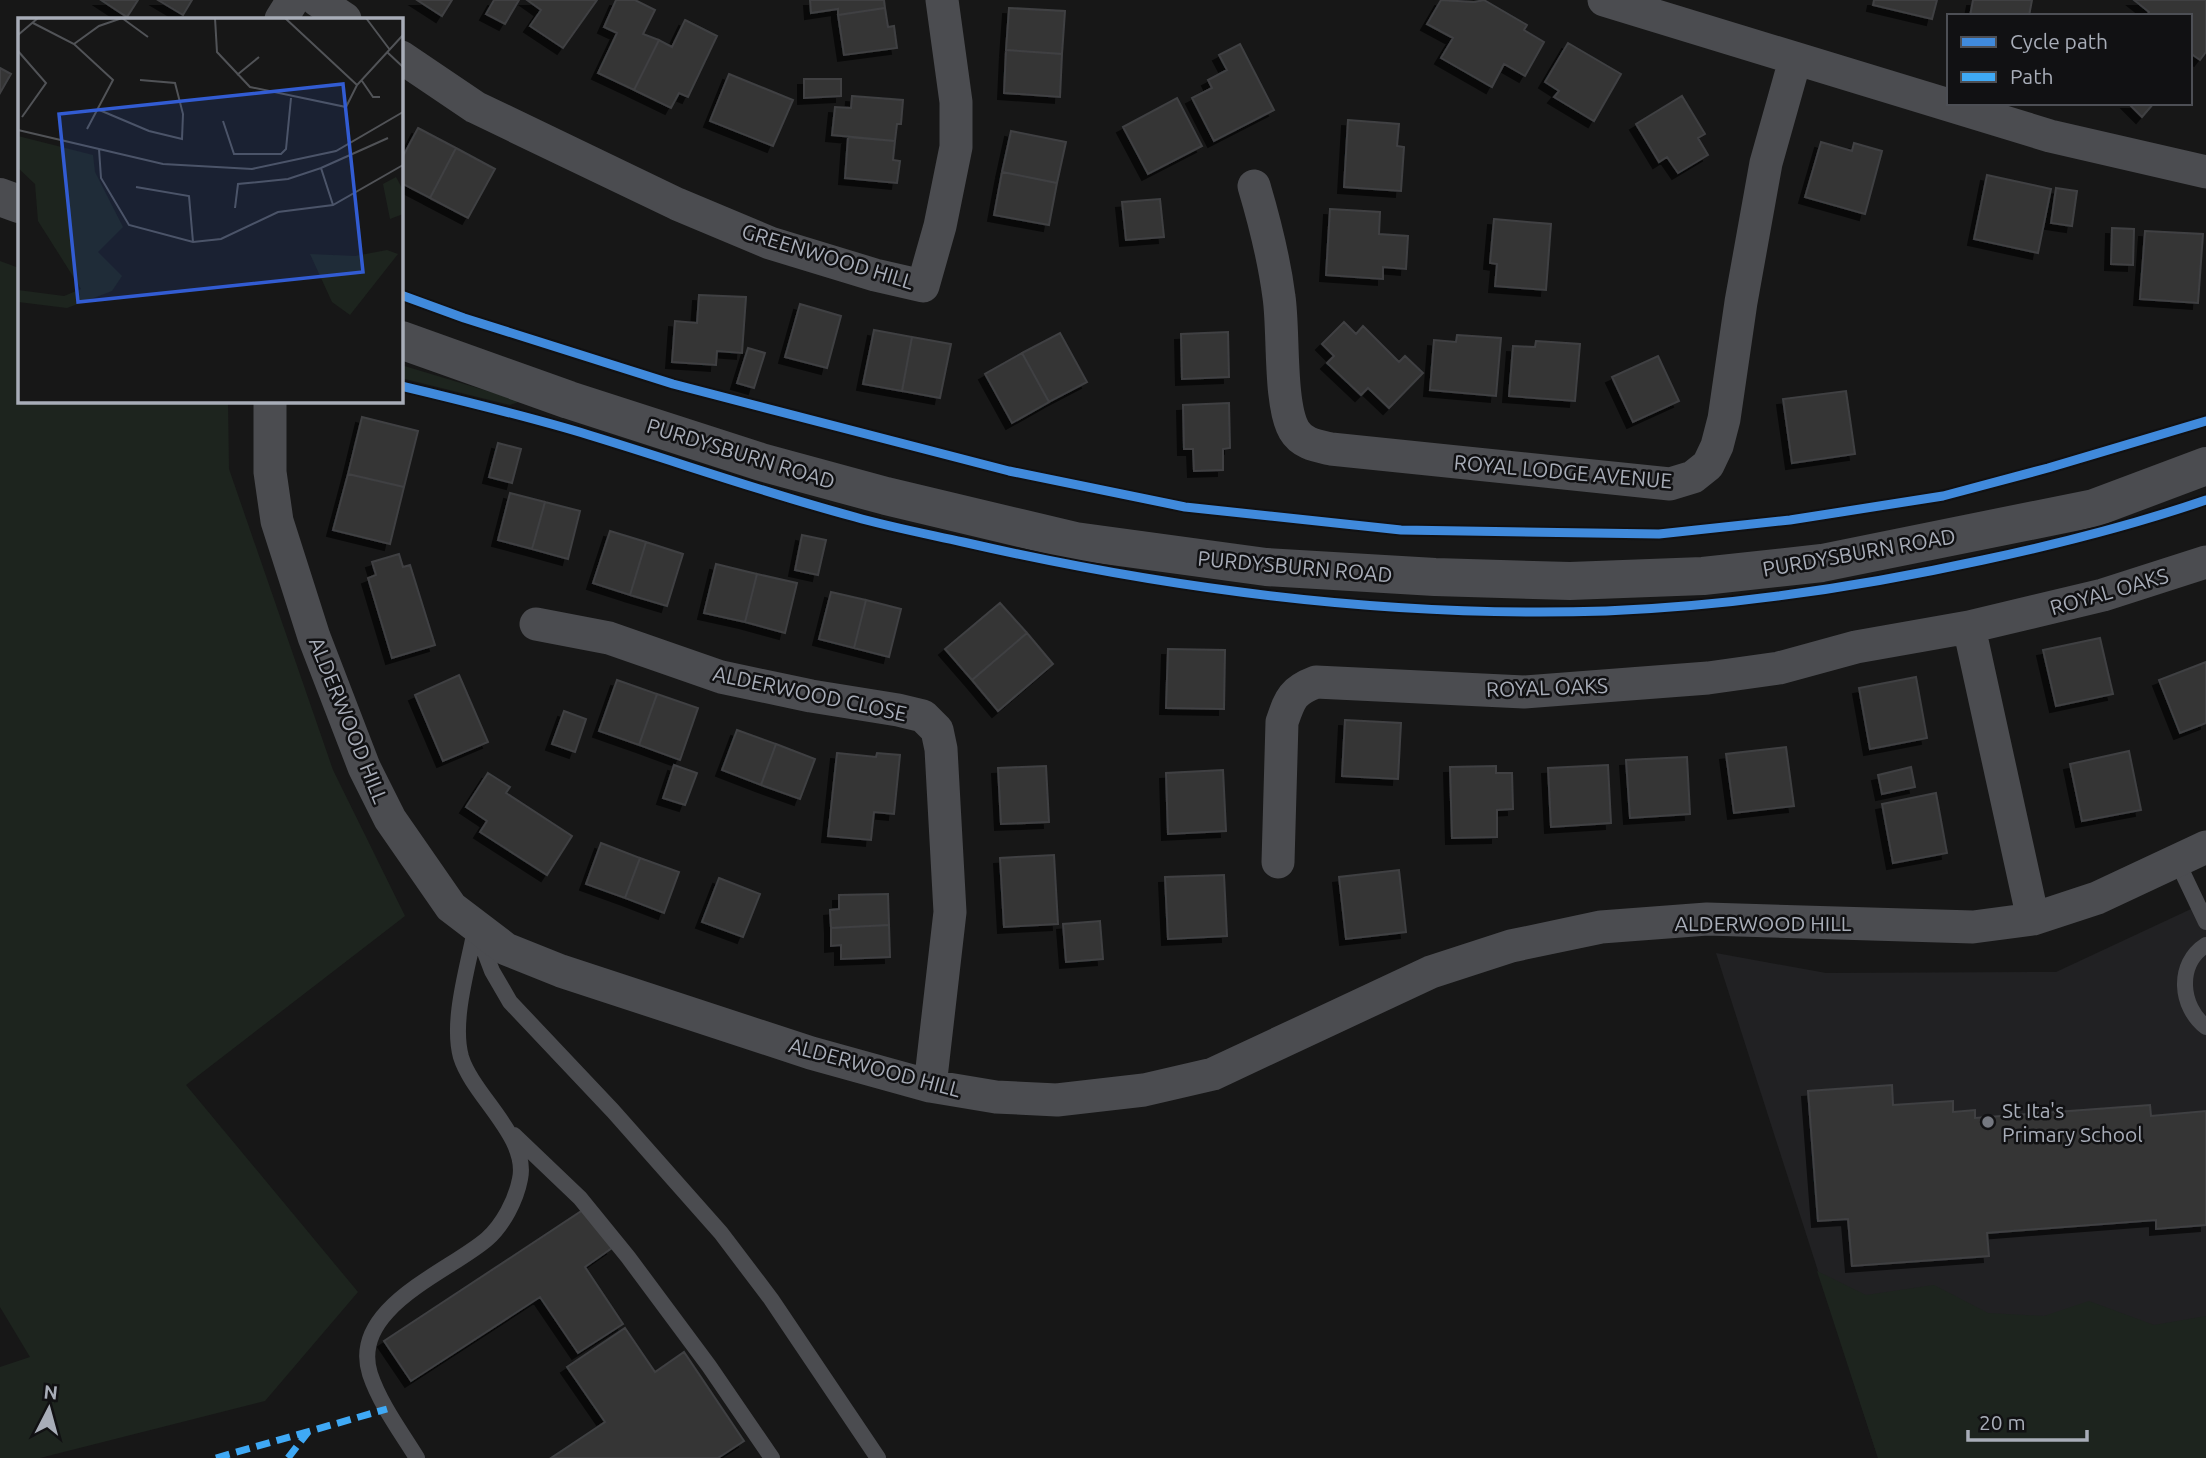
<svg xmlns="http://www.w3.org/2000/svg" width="2206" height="1458" font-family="Ubuntu,sans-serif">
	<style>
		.built { fill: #212123 }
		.green { fill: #1d241e }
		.building { fill: #353536; stroke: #3f4043; stroke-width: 2; filter: url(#shadow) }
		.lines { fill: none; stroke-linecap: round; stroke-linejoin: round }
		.service { stroke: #4b4c50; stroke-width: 16 }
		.minor { stroke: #4b4c50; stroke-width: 33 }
		.tertiary { stroke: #4b4c50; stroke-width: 38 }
		.quiet { stroke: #3fa9f5; stroke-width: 7; stroke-dasharray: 14 7; stroke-linecap: butt }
		.cycleway-casing { stroke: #111113; stroke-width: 13 }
		.cycleway { stroke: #408adc; stroke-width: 9 }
		.poi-dot { fill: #757880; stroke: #111113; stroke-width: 2.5 }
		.labels { text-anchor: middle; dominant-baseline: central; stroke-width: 5; stroke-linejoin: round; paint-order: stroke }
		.street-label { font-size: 21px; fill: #a8adb8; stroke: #111113 }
		.poi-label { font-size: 21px; fill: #a8adb8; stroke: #111113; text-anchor: start }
		.inset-road { fill: none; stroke: #515357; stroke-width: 2 }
		.view { fill: #325cd3; fill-opacity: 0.15; stroke: #325cd3; stroke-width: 3.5 }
		.inset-edge { fill: none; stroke: #a8adb8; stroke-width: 3.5 }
	</style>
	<defs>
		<filter id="shadow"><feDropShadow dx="-6" dy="6" stdDeviation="0" flood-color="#0009"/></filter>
	</defs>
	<rect width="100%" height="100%" fill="#171717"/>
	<path class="built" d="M2206,902v556h-328l-162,-505 110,20 230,-1z"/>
	<path class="green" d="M0,261l19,7v133h209l1,68 104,301 72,146 -219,169 172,207 -93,109 -225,57h-40v-91l30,-10 -30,-50z
		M401,365l120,36 -11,4 -109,-27z
		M1817,1271l49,24 68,-10 54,28 56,3 45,-15 65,24 52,-9v142h-328z"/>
	<path class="building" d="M101,0h37l-11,17z
		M158,0h34l-9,15z
		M417,0h35l-10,16z
		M494,0h25l-14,24 -19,-10z
		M527,0h70l-34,48 -33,-22 11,-16z
		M616,0h19l20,10 -12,24 16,6 -25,50 -36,-17 19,-40 -13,-6z
		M810,0h74l1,8 -47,7v-6l-27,4z
		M1441,0l33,2 10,-2 43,25 -3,5 20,12 -19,34 -21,-12 -12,23 -51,-29 12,-20 -26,-14z
		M1874,0h63l-5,19 -59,-14z
		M1973,0h59l-3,16h-59z
		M2134,0h72v52l-6,8 -10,-7v-37h-43l2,-4z
		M885,8l3,19 6,-1 3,22 -53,7 -6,-40z
		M1009,8l56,3 -3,43 -56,-4z
		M685,20l32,16 -29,61 -9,-4 -8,15 -37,-18 25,-50 13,7z
		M1568,43l53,31 -27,47 -40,-24 5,-6 -14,-9z
		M1240,44l34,66 -60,31 -22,-43 20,-10 -4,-8 19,-10 -8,-15z
		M1006,50l56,4 -2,43 -56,-4z
		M0,68l11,6 -11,19z
		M729,74l64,26 -20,46 -63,-25z
		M804,79h37v17l-37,2z
		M852,96l51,4 -2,24h-4l-2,17 -63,-6 3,-28 16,1z
		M1682,96l23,38 -7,4 10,17 -30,18 -11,-16 -8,5 -23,-38z
		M1177,98l25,48 -54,28 -25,-47z
		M2128,103h26l-12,14z
		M1348,120l51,4 -2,22 7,1 -3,44 -57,-4z
		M418,128l38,20 -26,50 -29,-15v-23z
		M1011,131l55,11 -9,41 -55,-11z
		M848,137l47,4 -2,19 7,1 -3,22 -52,-5z
		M1821,142l31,9 2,-8 28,8 -17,63 -60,-17z
		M456,148l39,21 -27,49 -38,-20z
		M1002,172l55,11 -8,42 -55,-10z
		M1987,175l64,14 -13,64 -64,-14z
		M2056,188l21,3 -5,35 -21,-3z
		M1160,199l4,38 -38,3 -4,-38z
		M1330,209l50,3 -1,22 29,2 -2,33 -23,-2v12l-57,-4z
		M1494,219l57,5 -5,66 -51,-4 2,-22 -7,-1z
		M2112,228l22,1 -1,36 -22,-1z
		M2145,231l58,3 -5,69 -58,-4z
		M699,295l47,2 -4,56 -25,-2 -1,14 -44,-3 3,-41 22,2z
		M800,304l41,12 -14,52 -42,-11z
		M1344,322l12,12 7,-8 36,36 6,-6 18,17 -34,35 -21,-20 -7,7 -34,-32 7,-7 -12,-12z
		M874,330l38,7 -10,54 -39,-7z
		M1228,332l1,45 -47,2 -1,-45z
		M1060,333l27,49 -38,20 -27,-49z
		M1457,335l44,3 -5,58 -66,-6 4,-50 22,2z
		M912,337l39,7 -11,54 -38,-7z
		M1536,341l44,3 -5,57 -66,-5 4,-50 22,1z
		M748,348l17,5 -11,35 -17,-5z
		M1022,353l27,49 -37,21 -27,-49z
		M1658,356l21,45 -46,21 -21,-45z
		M1846,391l9,63 -63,9 -9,-64z
		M1229,403l1,45 -7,1v21l-29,1 -1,-22h-9l-1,-44z
		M362,417l56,14 -14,56 -56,-13z
		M498,443l23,6 -9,34 -23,-6z
		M348,474l56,13 -14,57 -57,-14z
		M510,493l35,9 -13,47 -34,-9z
		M545,502l35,9 -12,48 -36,-10z
		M610,531l36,11 -16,53 -37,-12z
		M802,535l24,5 -8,35 -23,-5z
		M646,542l37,12 -16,52 -37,-11z
		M399,554l4,13 7,-2 25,80 -43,13 -24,-80 8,-3 -4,-13z
		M716,564l41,10 -12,48 -41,-9z
		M757,574l40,9 -12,50 -40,-11z
		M831,592l35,8 -12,48 -35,-9z
		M866,600l35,9 -12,48 -35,-9z
		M1000,603l27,30 -55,47 -27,-31z
		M1027,633l26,31 -55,47 -26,-31z
		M2100,638l13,56 -57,12 -13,-56z
		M1168,649l57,1 -1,59 -58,-1z
		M2206,662v61l-26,10 -21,-53z
		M459,675l29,67 -45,19 -28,-66z
		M1916,677l11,61 -57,11 -11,-61z
		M617,680l40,14 -18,51 -40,-14z
		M657,694l41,14 -18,52 -41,-15z
		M564,711l22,8 -11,33 -23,-8z
		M1345,720l56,3 -3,56 -56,-3z
		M737,730l39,14 -15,41 -39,-15z
		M776,744l39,15 -15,40 -39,-14z
		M1786,747l8,59 -60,7 -8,-59z
		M2129,751l12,59 -59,11 -12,-57z
		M837,753l39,4 1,-4 23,2 -6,59 -20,-2 -3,28 -43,-4z
		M1687,757l3,57 -60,4 -4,-58z
		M674,765l23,8 -12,32 -22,-7z
		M1608,765l3,58 -60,4 -3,-59z
		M1046,766l3,56 -48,2 -3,-56z
		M1496,766v7h16l1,36 -16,1v27l-45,1 -2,-71z
		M1911,767l4,20 -33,7 -4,-19z
		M1223,770l3,61 -58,3 -2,-61z
		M488,773l22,14 -4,6 66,43 -25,39 -67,-43 7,-11 -21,-14z
		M1936,793l11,60 -54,10 -11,-59z
		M601,843l39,15 -15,40 -39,-14z
		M1054,855l4,69 -54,3 -4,-69z
		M640,858l39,14 -15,41 -39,-15z
		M1399,870l7,62 -60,7 -7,-62z
		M1224,875l3,61 -59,3 -3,-62z
		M719,878l41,16 -17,43 -41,-15z
		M888,894l1,31 -58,3 -1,-18 9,-1v-14z
		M1100,921l3,38 -37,3 -3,-38z
		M889,925l1,32 -49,2v-14l-10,1v-18z
		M1892,1085l1,20 60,-4v11l22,-2v8l175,-13 1,11 55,-5v114l-50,4v-9l-169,13 2,23 -137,10 -4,-47 -30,2 -10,-130z
		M586,1208l26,40 -27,19 38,57 -45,29 -38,-56 -129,84 -27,-40z
		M625,1328l30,44 29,-20 60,89 -26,17h-167l54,-36 -38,-55z"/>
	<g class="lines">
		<path class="service" d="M2177,861l29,61
			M478,934l14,37 18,31 103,109 108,122 50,66 107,159
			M2206,945c-30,19 -26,62 0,82
			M514,1135l66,63 48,59 81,109 63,92
			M417,1458c-16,-26 -37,-54 -47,-84 -21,-66 79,-102 117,-135 16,-14 29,-39 33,-60 9,-42 -47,-83 -59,-122 -10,-36 7,-90 14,-127"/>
		<path class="minor" d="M317,0l28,19
			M1604,0l446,136 156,36
			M281,19l12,-19
			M401,57l74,50 202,97 93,39 105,32 48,11 17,-60 16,-79v-45l-14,-102
			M1254,186c11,37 20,72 25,111 5,33 0,107 15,133 8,14 24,16 37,19l339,35 23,-7 15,-12 9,-19 7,-27 17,-117 25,-139 29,-103
			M270,401v71l7,49 37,116 50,130 26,52 61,88 55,42 55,22 250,82 119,33 66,11 61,3 87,-10 69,-16 218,-102 80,-26 90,-19 106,-8 266,8 60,-8 64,-21 109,-51
			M536,624l73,14 112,39 90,19 87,14 25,6 14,14 4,19 9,163 -20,174
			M1969,627l134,-32 103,-33
			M1278,862l4,-140c8,-23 10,-31 34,-40l208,10 184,-14 71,-10 77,-21 113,-20 64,292"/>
		<path class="tertiary" d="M0,197l19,7
			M401,340l168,60 192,62 125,34 189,45 191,26 169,10 135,4 133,-5 119,-13 272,-55 112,-42"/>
		<path class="quiet" d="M216,1458l171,-49
			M288,1458l20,-26"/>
		<g class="cycleway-casing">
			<path id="cycleway" d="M401,295l63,23 209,66 336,87 176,36 216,23 258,4 131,-14 153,-24 105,-28 158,-47
				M401,386c63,15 126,30 188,49 89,27 176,58 266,82 35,10 72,17 108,25 210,48 427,76 643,69 127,-5 253,-24 377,-51 75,-16 150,-35 223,-60"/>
		</g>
		<use href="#cycleway" class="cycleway"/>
	</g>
	<circle class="poi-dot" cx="1988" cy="1122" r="7"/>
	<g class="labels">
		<g class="street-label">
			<text transform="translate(828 256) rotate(17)">GREENWOOD HILL</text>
			<text transform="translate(741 453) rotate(17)">PURDYSBURN ROAD</text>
			<text transform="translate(1563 471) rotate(5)">ROYAL LODGE AVENUE</text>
			<text transform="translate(1859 552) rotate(-10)">PURDYSBURN ROAD</text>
			<text transform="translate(1295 566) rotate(5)">PURDYSBURN ROAD</text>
			<text transform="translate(2109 591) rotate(-16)">ROYAL OAKS</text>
			<text transform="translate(1547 687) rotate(-2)">ROYAL OAKS</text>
			<text transform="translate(810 693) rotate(12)">ALDERWOOD CLOSE</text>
			<text transform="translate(349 720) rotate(68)">ALDERWOOD HILL</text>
			<text x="1763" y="923">ALDERWOOD HILL</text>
			<text transform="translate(875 1067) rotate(15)">ALDERWOOD HILL</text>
		</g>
		<g class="poi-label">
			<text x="2002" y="1110">St Ita's<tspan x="2002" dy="24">Primary School</tspan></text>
		</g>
	</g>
	<g transform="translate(18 18)">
		<rect width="385" height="385" fill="#171717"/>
		<path d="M0,118l75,19 2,17 28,55 -25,25 24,24 -10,15 -45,17 -49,-6v-12l46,6 17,-7 -43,-68 -3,-37 -17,-16zM378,159l7,13v24l-13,5 -7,-35zM369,232l11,4 -48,61 -18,-13 -22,-48 45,2z" fill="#1d241e"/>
		<path class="inset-road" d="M197,0l2,34 33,35 96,20 11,-22 46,-50M267,0l72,67M348,0l24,32M15,5l41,21 39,36 -26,49M0,17l20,-17M56,26l25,-18 23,-8 26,19M0,33l28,32 -24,34M369,34l16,15M219,57l22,-18M344,63l11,16h7M79,91l52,22 33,8 1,-25 -8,-31 -35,-3M205,103l11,33h47l5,-5 5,-51M0,112l145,34 89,5 84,-18 67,-39M81,131l2,29 28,47 64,17 28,-3 57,-27 55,-7 70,-40M303,150l67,-30M118,169l53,9 4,46M217,190l3,-24 50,-5 33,-11 12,37"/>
		<path class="view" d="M325,66l20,188 -285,30 -19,-188z"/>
		<rect width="385" height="385" class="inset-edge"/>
	</g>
	<rect x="1947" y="14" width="245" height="91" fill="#111113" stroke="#4d4f55" stroke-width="2"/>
	<rect x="1961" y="37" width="35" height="10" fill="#408adc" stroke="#4d4f55" stroke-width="2"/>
	<text x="2010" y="49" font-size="21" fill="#a8adb8">Cycle path</text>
	<rect x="1961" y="72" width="35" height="10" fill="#3fa9f5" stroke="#4d4f55" stroke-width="2"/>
	<text x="2010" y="84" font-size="21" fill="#a8adb8">Path</text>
	<g transform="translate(49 1409) rotate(6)" stroke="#111113" stroke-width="5" paint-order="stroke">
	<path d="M0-5L12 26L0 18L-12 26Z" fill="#a8adb8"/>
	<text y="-10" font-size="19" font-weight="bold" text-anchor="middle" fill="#a8adb8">N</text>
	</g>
	<path d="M1968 1430v10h119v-10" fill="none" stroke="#a8adb8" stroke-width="3.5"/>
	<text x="1979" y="1430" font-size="21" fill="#a8adb8" stroke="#111113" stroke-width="5" paint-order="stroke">20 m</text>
</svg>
